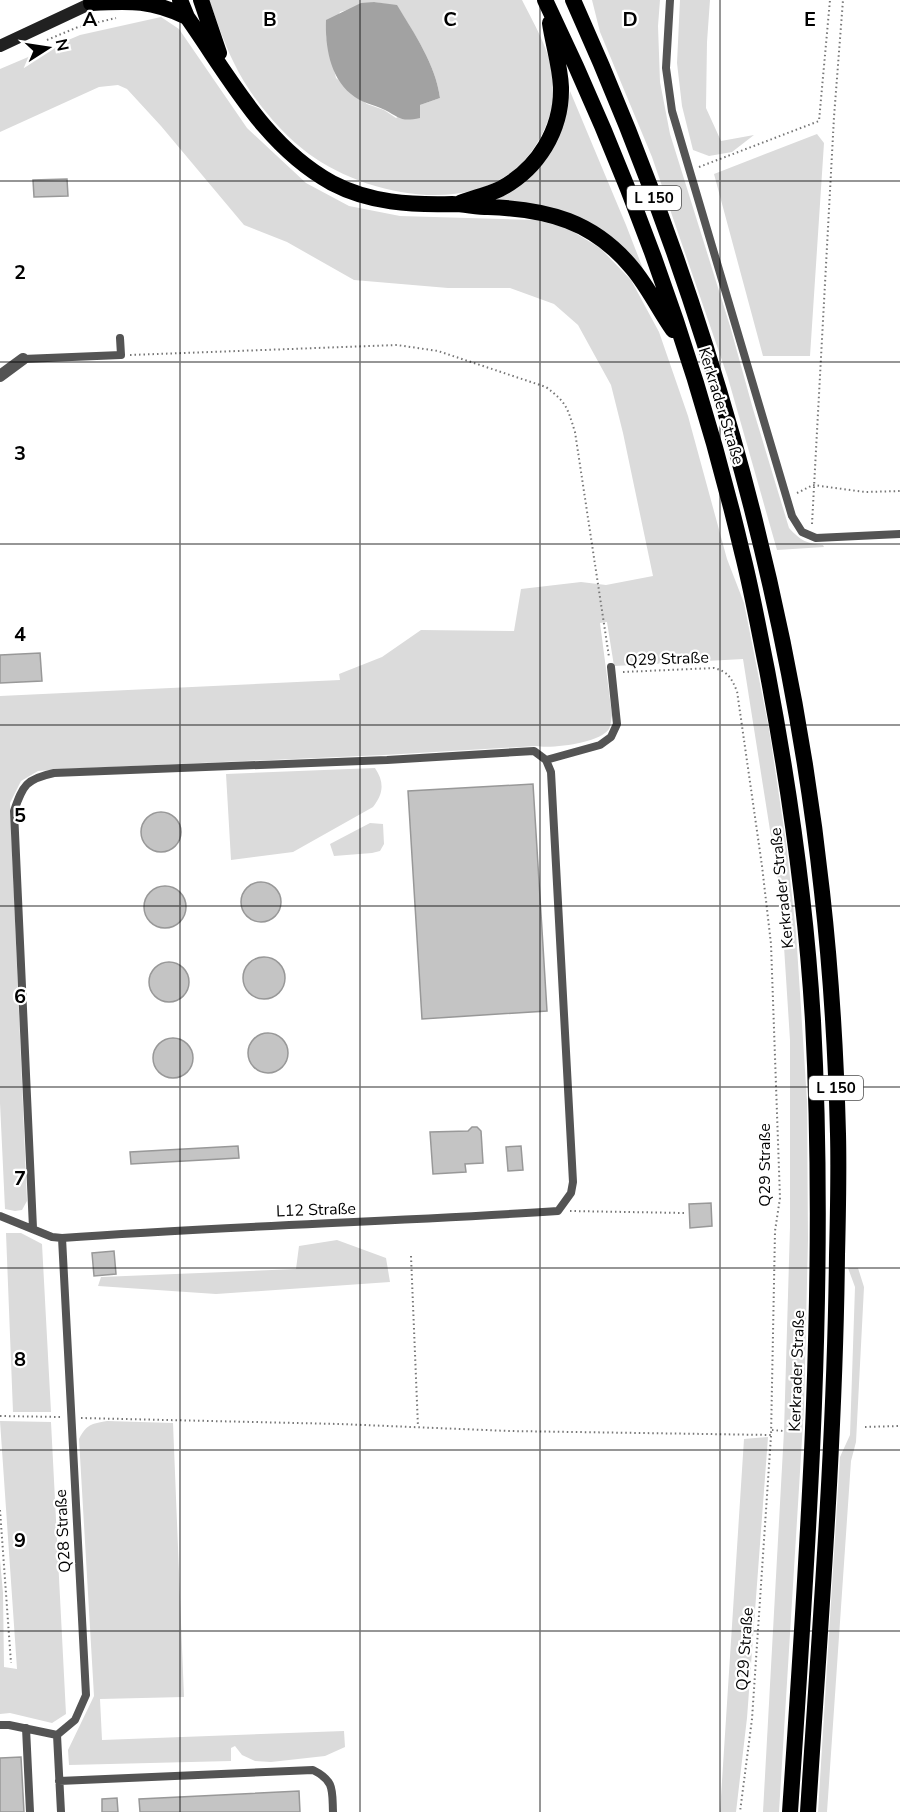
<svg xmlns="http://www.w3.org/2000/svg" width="900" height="1812" font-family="'Nunito Sans',sans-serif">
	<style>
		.green { fill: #dbdbdb; fill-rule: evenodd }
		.water { fill: #a2a2a2 }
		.building { fill: #c4c4c4; stroke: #989898; stroke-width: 1.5 }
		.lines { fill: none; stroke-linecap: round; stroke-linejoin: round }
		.path { stroke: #767676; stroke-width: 2; stroke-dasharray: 1.5 3; stroke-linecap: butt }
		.service { stroke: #545454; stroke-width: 8 }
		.minor { stroke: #545454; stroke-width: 12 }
		.secondary { stroke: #212121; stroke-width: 12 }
		.trunk { stroke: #000; stroke-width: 16 }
		.grid { fill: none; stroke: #000; stroke-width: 1.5; stroke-opacity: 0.55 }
		.labels { text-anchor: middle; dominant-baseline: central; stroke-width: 4.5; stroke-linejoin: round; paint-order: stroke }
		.shield { fill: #fff; stroke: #4c4c4c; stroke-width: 1.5 }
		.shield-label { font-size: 15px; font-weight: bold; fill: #000 }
		.street-label { font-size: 16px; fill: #000; stroke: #fff }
		.grid-label { font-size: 20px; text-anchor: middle; font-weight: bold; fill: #000; stroke: #fff; stroke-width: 4.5; stroke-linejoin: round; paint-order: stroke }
	</style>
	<rect width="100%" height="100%" fill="#fff"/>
	<path class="green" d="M209,0h313c14,28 32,57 32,89 -1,22 -8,41 -20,59 -48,73 -165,50 -225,6 -29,-21 -60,-59 -75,-91 -10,-20 -17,-42 -25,-63zM374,2l23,4c17,27 39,59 43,92l-20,7 -24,13 -12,-8 -17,-6 -31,-26 -10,-42 14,-24z
		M592,0h68l-2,26 2,56 10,52 60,192 23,83 36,119c11,12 18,16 34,17l1,2 -47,3 -49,-172 -76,-221 -52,-125z
		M680,0h30l-3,42 -1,66 15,33 33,-6 -22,17 -23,4 -16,-6 -11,-44 -5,-43z
		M161,17l18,12 68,99 59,55 43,23 51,10 136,4 31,8 33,20 31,32 28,52 29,84 39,143 17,44 25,126 17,113 10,90 11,169 1,139 -4,167 -25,405h-16l21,-381 6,-204v-187l-9,-140 -38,-241 -129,7 -7,-44 -7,1 12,92c-1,4 -1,10 -3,14 -9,14 -57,20 -73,17l-152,9 -321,14 -25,2 -17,10 -11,22 17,398 -5,9 -7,1 -10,-2 -5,-106v-407l340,-16 -1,-6 43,-17 39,-27 93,1 7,-42 60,-7 25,3 47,-9 -30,-143 -12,-48 -33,-60 -24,-21 -44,-16h-62l-94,-8 -67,-38 -43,-17 -83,-99 -34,-37 -9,-4 -19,2 -99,45v-63l80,-34z
		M570,91l56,134 19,49c-11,-12 -20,-26 -32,-35 -40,-33 -75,-33 -123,-38l75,-85z
		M817,134l7,9 -14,213h-47l-49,-182z
		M375,768c10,15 8,26 -2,39l-80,45 -62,8 -5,-86z
		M370,823l13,1 1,20 -4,7 -8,2 -38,3 -4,-12z
		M6,1233h15l21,11 9,168h-38z
		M337,1240l49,18 4,24 -174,12 -118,-8 3,-9 195,-8 3,-23z
		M848,1268h10l6,19 -8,155 -5,19 -24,351h-9l22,-355 10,-22 5,-148z
		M0,1421l51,1 15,292 -14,9 -42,-10 -10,1v-154l3,33 1,74 13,2z
		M107,1421l66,2 11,274 -84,2 2,41 242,-9 1,16 -20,9 -54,6 -16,-1 -13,-6 -7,-9 -4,2v13l-162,4 -1,-15 26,-54 -15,-257c8,-15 12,-15 28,-18z
		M768,1437l-21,281 -11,94h-16l24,-373z"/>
	<path class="water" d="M374,2l23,3c17,28 39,60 43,93l-20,7v13c-19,4 -20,0 -35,-8 -12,-6 -24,-7 -34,-16 -21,-17 -26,-48 -25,-74l35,-17z"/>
	<path class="building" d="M67,179l1,17 -34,1 -1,-17z
		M40,653l2,28 -42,2v-28z
		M533,784l14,227 -125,8 -14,-228z
		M141 832a20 20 0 1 1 40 0a20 20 0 1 1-40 0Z
		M241 902a20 20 0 1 1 40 0a20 20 0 1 1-40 0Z
		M144 907a21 21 0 1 1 42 0a21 21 0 1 1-42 0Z
		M243 978a21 21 0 1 1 42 0a21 21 0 1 1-42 0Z
		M149 982a20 20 0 1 1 40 0a20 20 0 1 1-40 0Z
		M248 1053a20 20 0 1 1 40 0a20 20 0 1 1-40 0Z
		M153 1058a20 20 0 1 1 40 0a20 20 0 1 1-40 0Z
		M472,1127h5l4,4 2,32 -18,1 1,8 -33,2 -3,-42 38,-1z
		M238,1146l1,12 -108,6 -1,-12z
		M521,1146l2,24 -15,1 -2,-24z
		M711,1203l1,23 -22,2 -1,-24z
		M114,1251l2,23 -22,2 -2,-23z
		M21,1757l3,55h-24v-54z
		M299,1791l1,21h-160l-1,-13z
		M117,1798l1,14h-16v-13z"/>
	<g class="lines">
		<path class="path" d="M47,40l31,-13 38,-9
			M699,167l120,-46 11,-121
			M130,355l267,-10 41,6 108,36c21,16 21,20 29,45l34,225
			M797,493l16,-8 52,7 35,-1
			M812,524l22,-407 9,-117
			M623,672l91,-4c15,4 17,10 23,23l25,175 9,78 9,254 -5,33 -4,205 -19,283 -12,93
			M570,1211l114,2
			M411,1256l7,171
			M0,1416l60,1
			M81,1418l258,6 170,7 262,4
			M865,1427l35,-1
			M772,1430l12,1
			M0,1510l11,153"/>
		<path class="service" d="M670,0l-4,68 6,43 120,405 10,16 14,6 84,-4
			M23,359l98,-4 -1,-17
			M546,760l54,-15 11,-8 6,-13 -6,-57
			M0,1216l52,21 10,1c165,-12 331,-16 496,-27l13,-18 2,-11 -22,-410 -5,-12 -12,-9 -147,9 -333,13c-28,6 -31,12 -40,38l19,417
			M0,1725h9l48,10
			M26,1728l4,84
			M57,1735l18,-15 11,-25 -24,-457
			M57,1735l4,77
			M59,1781l254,-11c22,11 19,20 20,42"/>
		<path class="minor" d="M0,376l23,-17"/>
		<path class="secondary" d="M0,46l98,-46"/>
		<path class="trunk" d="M180,0l7,17c43,61 78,129 145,166 38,20 79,22 120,21 12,0 24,3 36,3 59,2 106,14 145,62 15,18 26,41 40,61
			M201,0l18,53
			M545,0c85,176 152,361 197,552 10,39 17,79 25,118 22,116 39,233 46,351 14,264 -5,528 -23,791
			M573,0c126,279 216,587 249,892 9,80 14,161 16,242 1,40 0,80 -1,121 -2,186 -17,371 -29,557
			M91,3c41,-2 60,-3 96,14
			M460,203c13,-5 27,-8 40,-14 38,-20 62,-59 61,-102 -1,-22 -8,-43 -11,-64"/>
	</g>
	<path class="grid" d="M180,0v1812M360,0v1812M540,0v1812M720,0v1812M0,181h900M0,362h900M0,544h900M0,725h900M0,906h900M0,1087h900M0,1268h900M0,1450h900M0,1631h900"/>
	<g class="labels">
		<g class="shield">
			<rect x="627" y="186" width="54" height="24" rx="4.5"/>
			<rect x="809" y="1076" width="54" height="24" rx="4.5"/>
		</g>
		<g class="shield-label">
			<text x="654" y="198">L 150</text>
			<text x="836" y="1088">L 150</text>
		</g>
		<g class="street-label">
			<text transform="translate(721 406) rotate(73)">Kerkrader Straße</text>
			<text transform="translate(667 659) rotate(-2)">Q29 Straße</text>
			<text transform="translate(782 888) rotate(-96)">Kerkrader Straße</text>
			<text transform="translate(765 1165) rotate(-90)">Q29 Straße</text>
			<text transform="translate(316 1210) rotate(-2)">L12 Straße</text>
			<text transform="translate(797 1371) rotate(-88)">Kerkrader Straße</text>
			<text transform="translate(63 1531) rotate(-93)">Q28 Straße</text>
			<text transform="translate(745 1649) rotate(-86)">Q29 Straße</text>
		</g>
	</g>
	<g class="grid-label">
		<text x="90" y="26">A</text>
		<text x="270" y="26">B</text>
		<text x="450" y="26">C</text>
		<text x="630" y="26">D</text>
		<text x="810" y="26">E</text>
		<text x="20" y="279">2</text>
		<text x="20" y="460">3</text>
		<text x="20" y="641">4</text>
		<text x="20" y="822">5</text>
		<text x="20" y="1003">6</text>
		<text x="20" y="1185">7</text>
		<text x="20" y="1366">8</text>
		<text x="20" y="1547">9</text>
	</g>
	<g transform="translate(48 48) rotate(78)" stroke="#ffffff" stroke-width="4.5" paint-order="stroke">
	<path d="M0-4.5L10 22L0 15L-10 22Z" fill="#000000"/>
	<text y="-9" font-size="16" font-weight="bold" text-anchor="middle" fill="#000000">N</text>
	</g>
</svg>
